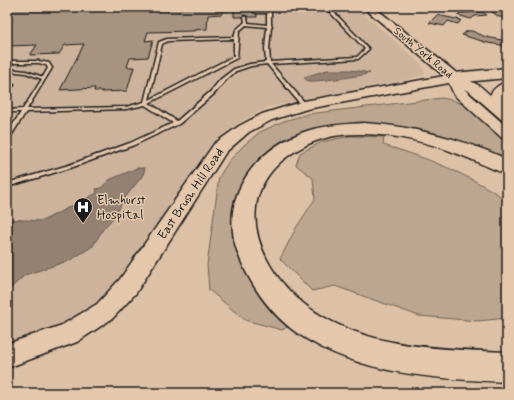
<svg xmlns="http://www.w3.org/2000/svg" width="514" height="400" font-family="Mynerve,sans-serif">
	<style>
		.built { fill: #cdb39b }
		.green { fill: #bda68f; stroke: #6c6156 }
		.water { fill: #948172; stroke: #645950 }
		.building { fill: #a79380; stroke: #1c1c1c }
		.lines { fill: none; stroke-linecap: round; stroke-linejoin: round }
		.lane-casing { stroke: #1c1c1c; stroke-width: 3 }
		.secondary-casing { stroke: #1c1c1c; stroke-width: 3 }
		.highway-casing { stroke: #1c1c1c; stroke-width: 3 }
		.lane { fill: #e5c8ac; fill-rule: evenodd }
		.secondary { fill: #e5c8ac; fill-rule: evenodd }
		.highway { fill: #e5c8ac; fill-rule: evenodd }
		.labels { text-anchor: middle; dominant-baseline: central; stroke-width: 3; stroke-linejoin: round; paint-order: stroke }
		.far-street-label { font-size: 11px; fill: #1c1c1c; stroke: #e5c8ac }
		.street-label { font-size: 13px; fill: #1c1c1c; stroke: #e5c8ac }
		.poi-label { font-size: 13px; fill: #1c1c1c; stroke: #e5c8ac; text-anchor: start }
	</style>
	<rect width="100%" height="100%" fill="#ddc1a6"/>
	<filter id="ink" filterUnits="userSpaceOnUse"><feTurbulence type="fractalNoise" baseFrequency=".025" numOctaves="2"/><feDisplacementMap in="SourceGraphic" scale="8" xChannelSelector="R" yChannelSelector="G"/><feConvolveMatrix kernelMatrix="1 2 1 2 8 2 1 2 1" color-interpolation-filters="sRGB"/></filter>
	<g filter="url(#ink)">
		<path class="built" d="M7,7h349l66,58 3,9 -19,6 -138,27 -28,15 -21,16 -17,22 -85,128 -35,24 -41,22 -34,10z"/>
		<path class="green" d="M442,98l10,2 18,7 37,36v19l-115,-35 -92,9 -61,74 52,115 -9,5 -37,-10 -36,-30 -2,-25 12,-88 10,-16 15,-16 16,-13 24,-11 24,-7z
			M350,136l34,1 -1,8c46,13 84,29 124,55v118l-29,3 -59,-5 -84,-30 -23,5 -32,-32 16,-31 19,-29 -2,-21 -17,-13 4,-12 22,-11z"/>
		<path class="water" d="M327,70h25l18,3c-7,3 -54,9 -61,8 -3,-1 -3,-1 -5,-4z
			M137,168h8l-2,7 -19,24 -9,17 -12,13 -10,17 -22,14 -46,15 -13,12 -5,1v-69l35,2 55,-28 -1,-4 5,-1 8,-8z"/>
		<path class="building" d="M48,7l208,1 1,9h-23v-7l-12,1v3l-14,1 -1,14 -13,1v1l-46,1 -3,9 8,-1 -5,17 -18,1 -3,9h7l-7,24 -25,1 1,-1h-9l1,-3 -35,2 24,-46 -19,1 -6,9 -29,1 7,-10 -30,1v-38z
			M491,11h16v6h-8z
			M483,12l4,3 -12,1 -4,3 -14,-4 3,-1 -1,-1z
			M437,15l24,5 -3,4 -10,-3 -4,5 -15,-3z
			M467,31h5l14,6 21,4v5l-19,-3 -26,-8z"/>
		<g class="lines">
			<g class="lane-casing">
				<path id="lane" d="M266,7h4l1,5v13l1,1 -1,1 -2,22 1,13 87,-5 8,-8 -40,-42h4l40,42 -11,10 -87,5 35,40v2h-4l-35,-42 -16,2 -15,5 -11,10 -11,13 -35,30 -45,21 -61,22 -66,20v-4l62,-18 61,-22 43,-20 -28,-18 -19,4 -100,3 -17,27 -2,1v-6l14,-22h-14v-2l16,-1 19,-30 -16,-6 -19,-2v-2l19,2 17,6 5,-9 -2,-3 -7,-2h-32v-2h32l10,2 3,5 -25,41 99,-2 18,-5 15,-60 8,-3 67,-2 2,-7 9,-8 -1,-6 3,1 1,6 19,2v-12h-11l-2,-1 2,-1h11zM246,25l21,2 -2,22 1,13 -16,2 -16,5 -13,10 -11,13 -33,29 -28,-18 88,-45 2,-27zM234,39v17l-85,44 13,-56 6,-3z
					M7,84h5l2,1 -5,7h-2v-4l2,-2h-2z"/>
			</g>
			<g class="secondary-casing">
				<path id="secondary" d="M363,7h11l85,68 21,11 27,24v11l-5,-1 -32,-28 -6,-3 43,38v13l-5,-2 -48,-43 -5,-12 -142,26 -35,11 -23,12 -23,20 -90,141 -23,25 -36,24 -70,26v-24l55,-19 35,-21 23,-25 94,-135 25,-18 23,-12 42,-13 140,-25z"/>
			</g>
			<g class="highway-casing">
				<path id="highway" d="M507,68v10l-53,5 -6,-2 -2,-3 2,-3 6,-2z
					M507,82v33l-6,-1 -11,-19c4,-7 9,-11 17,-13z
					M364,123c50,3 97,16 143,36v15c-17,-5 -32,-14 -49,-20 -29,-12 -62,-19 -93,-20 -26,-1 -50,4 -71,18 -71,45 -33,128 26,163 55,34 124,34 187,37v30c-71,-3 -145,-7 -207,-47 -23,-15 -41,-38 -54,-63 -6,-13 -12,-26 -13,-40 -6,-49 33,-89 77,-102 18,-5 36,-6 54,-7z"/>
			</g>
			<use href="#lane" class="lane"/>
			<use href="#secondary" class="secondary"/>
			<use href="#highway" class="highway"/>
		</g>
	</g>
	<defs>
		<g id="hospital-pin" transform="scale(1)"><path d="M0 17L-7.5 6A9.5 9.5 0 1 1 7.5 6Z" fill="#1c1c1c" stroke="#e5c8ac"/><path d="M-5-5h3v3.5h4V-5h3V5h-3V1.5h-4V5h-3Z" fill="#fff"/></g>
	</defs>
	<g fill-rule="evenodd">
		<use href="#hospital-pin" x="83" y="207"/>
	</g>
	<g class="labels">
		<g class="far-street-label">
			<text transform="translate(423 53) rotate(40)">South York Road</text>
		</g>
		<g class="street-label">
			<text transform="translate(191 194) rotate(-56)">East Brush Hill Road</text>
		</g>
		<g class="poi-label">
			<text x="97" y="200">Elmhurst<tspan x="97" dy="15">Hospital</tspan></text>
		</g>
	</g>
	<rect width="514" height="400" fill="none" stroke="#e5c8ac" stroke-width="24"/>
	<rect x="12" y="12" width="490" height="376" fill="none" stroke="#1c1c1c" stroke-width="1.5" filter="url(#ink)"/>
</svg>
